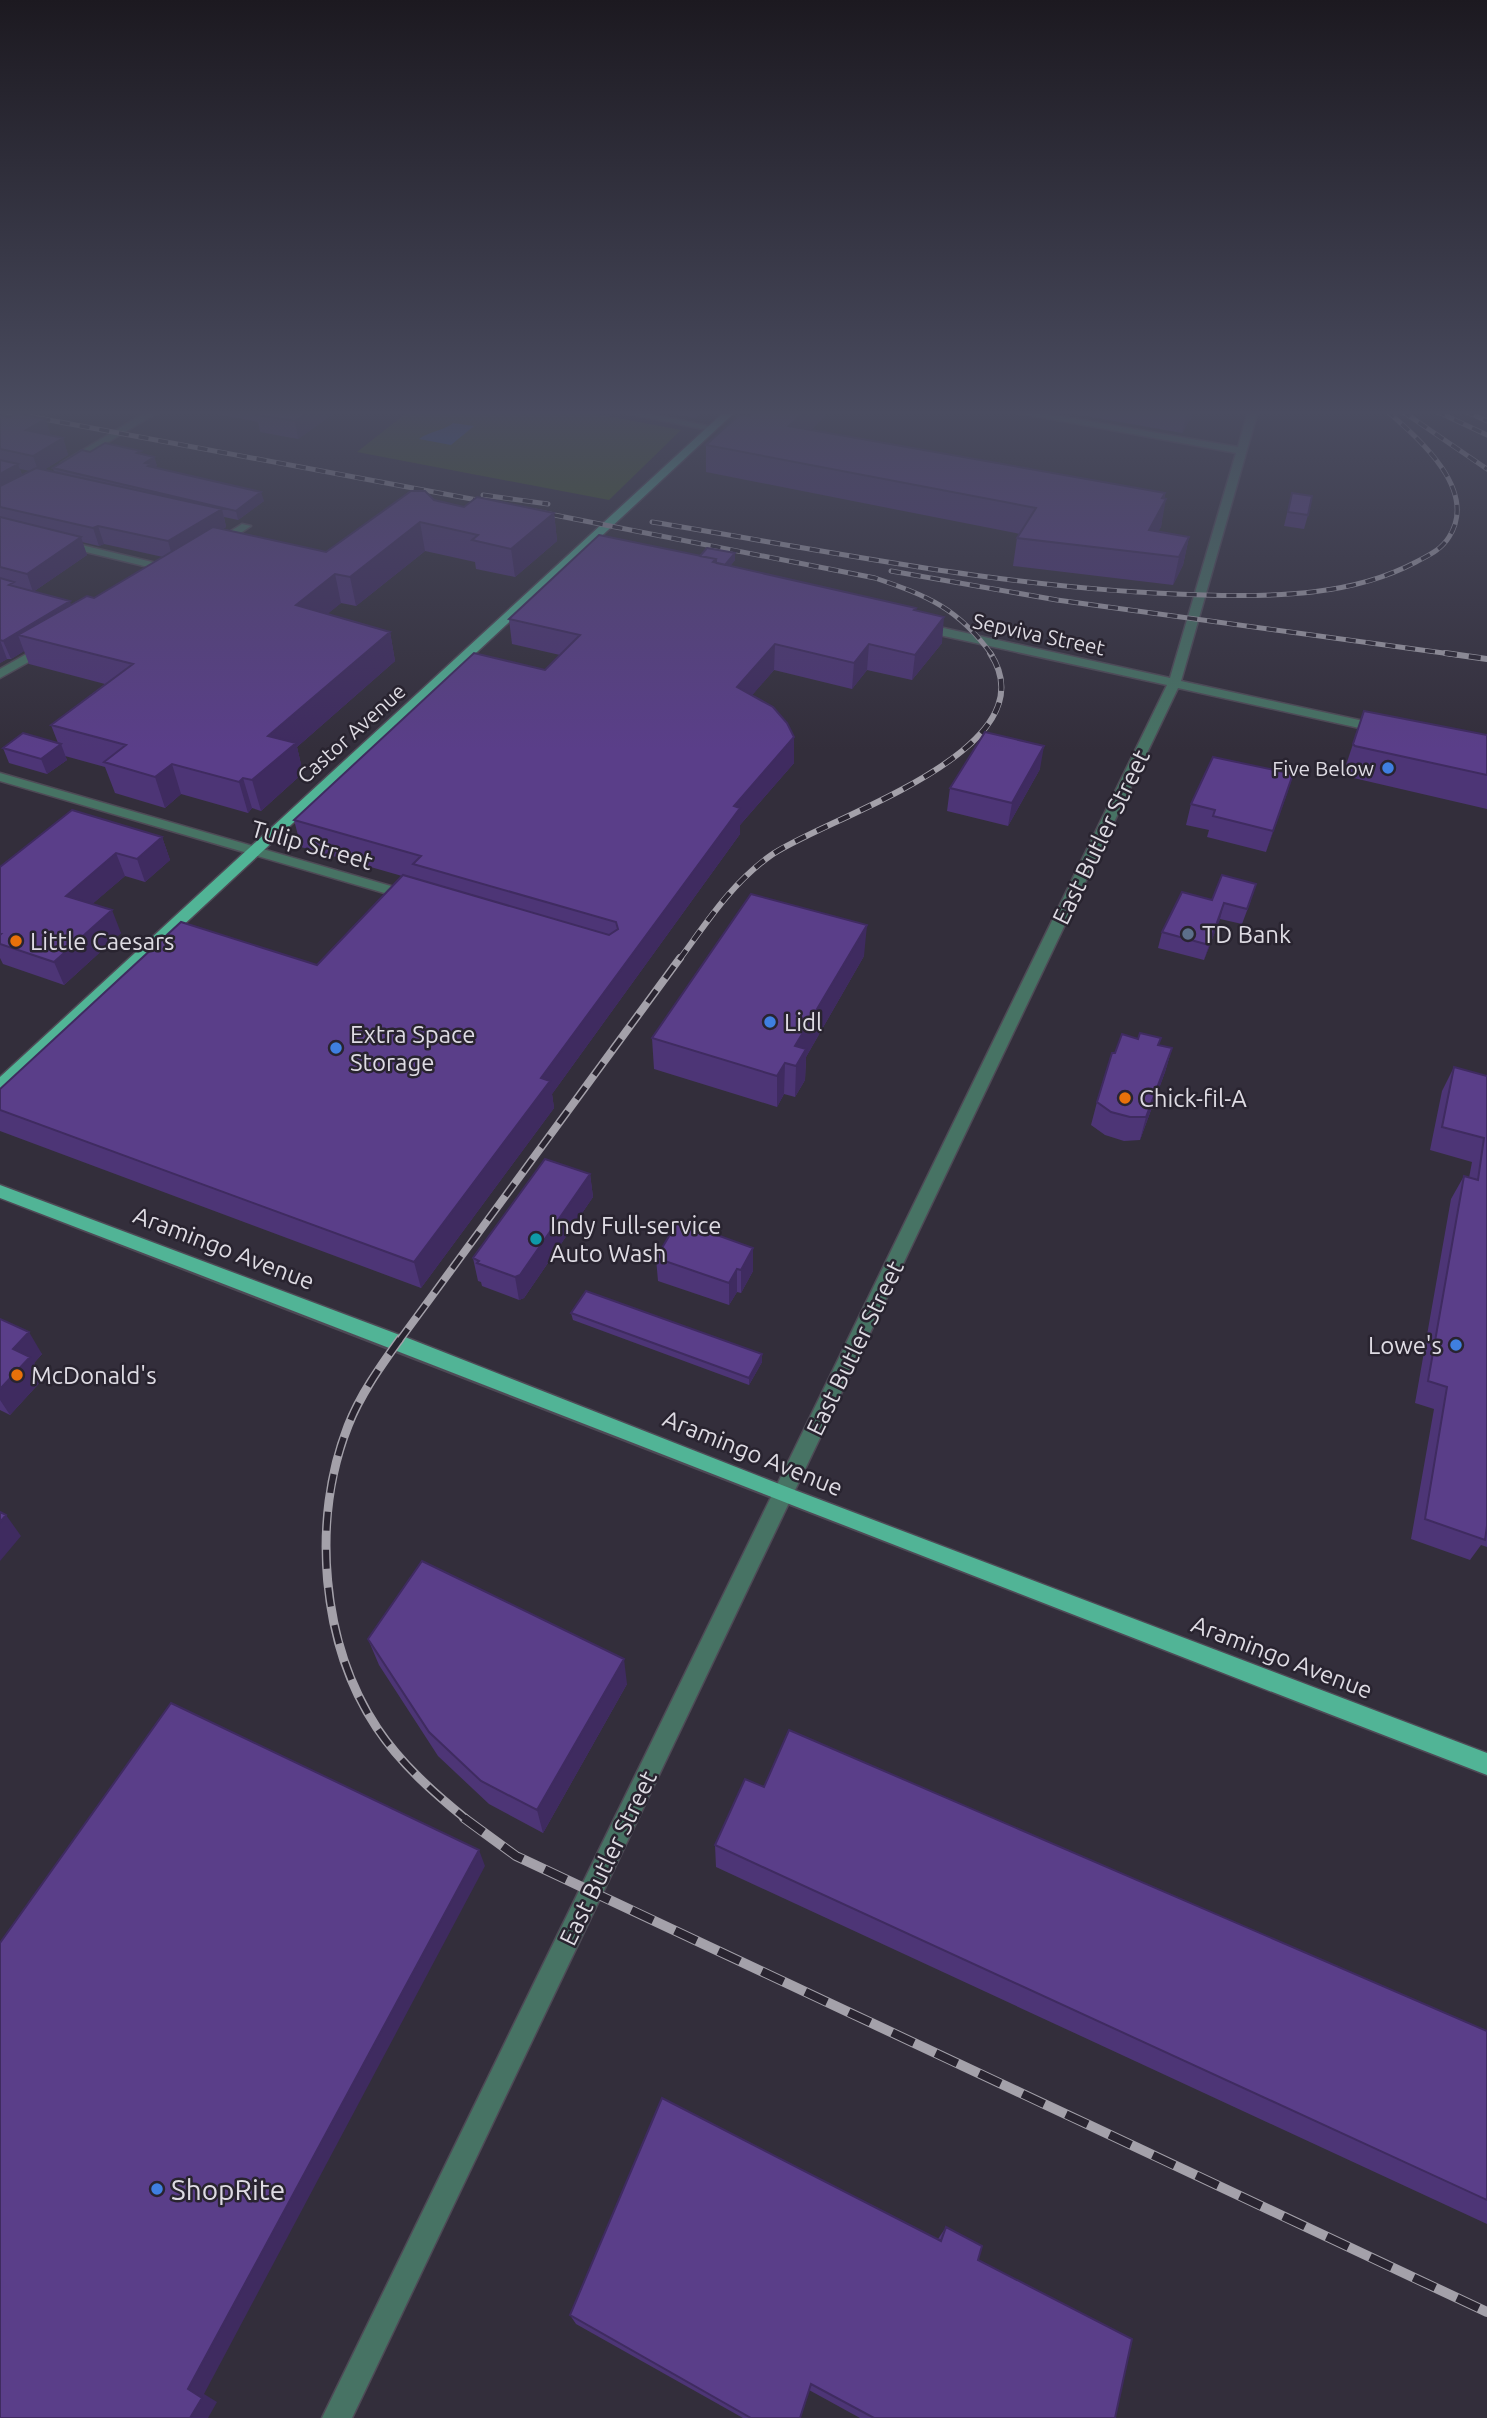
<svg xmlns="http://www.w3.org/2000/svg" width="1487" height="2418" font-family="Ubuntu,sans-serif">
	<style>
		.green { fill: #415a22 }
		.water { fill: #325a9f }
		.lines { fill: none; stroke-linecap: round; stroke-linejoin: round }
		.street-casing { stroke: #4e4a56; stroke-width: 3 }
		.primary-casing { stroke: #4e4a56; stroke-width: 3 }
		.street { fill: #477364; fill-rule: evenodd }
		.primary { fill: #51b496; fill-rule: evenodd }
		.rail-far4-casing { stroke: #a4a1aa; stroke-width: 5 }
		.rail-far3-casing { stroke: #a4a1aa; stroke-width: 6 }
		.rail-far2-casing { stroke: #a4a1aa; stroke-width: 8 }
		.rail-far1-casing { stroke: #a4a1aa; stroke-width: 9 }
		.rail-casing { stroke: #a4a1aa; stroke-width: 10 }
		.rail-far4 { stroke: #292430; stroke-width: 3.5; stroke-dasharray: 10; stroke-linecap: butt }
		.rail-far3 { stroke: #292430; stroke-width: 4.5; stroke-dasharray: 12; stroke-linecap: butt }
		.rail-far2 { stroke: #292430; stroke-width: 5; stroke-dasharray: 15; stroke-linecap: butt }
		.rail-far1 { stroke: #292430; stroke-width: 6; stroke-dasharray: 19; stroke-linecap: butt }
		.rail { stroke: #292430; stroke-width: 8; stroke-dasharray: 24; stroke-linecap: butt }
		.wall { fill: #4d3576; fill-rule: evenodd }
		.shaded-wall { fill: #3f2b60 }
		.building { fill: #5a3e89; stroke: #3f2b60; stroke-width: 2 }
		.shop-dot { fill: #3f7fe0; stroke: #292430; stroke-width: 2.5 }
		.service-dot { fill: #5c6f8a; stroke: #292430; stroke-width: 2.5 }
		.food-dot { fill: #e8710a; stroke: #292430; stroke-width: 2.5 }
		.culture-dot { fill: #0f9aa8; stroke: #292430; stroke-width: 2.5 }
		.labels { text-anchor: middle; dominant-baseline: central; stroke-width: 5; stroke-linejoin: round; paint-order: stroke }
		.far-street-label { font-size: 21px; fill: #dedbe3; stroke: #292430 }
		.far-poi-label { font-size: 21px; fill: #dedbe3; stroke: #292430; text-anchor: end }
		.street-label { font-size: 24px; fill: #dedbe3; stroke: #292430 }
		.poi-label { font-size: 24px; fill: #dedbe3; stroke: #292430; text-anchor: start }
		.near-poi-label { font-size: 28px; fill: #dedbe3; stroke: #292430; text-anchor: start }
	</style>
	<rect width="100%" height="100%" fill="#332e3b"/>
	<path class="green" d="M409,411h172l100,19 -72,70 -252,-48z"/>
	<path class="water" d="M453,423l21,3 -23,19 -32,-6c11,-8 24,-8 34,-16z"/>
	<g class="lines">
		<g class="street-casing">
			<path id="street" d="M148,411h12l-90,54 -9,-2z
				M616,411h21l80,17 -5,3z
				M1008,411h22l208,36 10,-36h10l-77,270 201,44 6,4 -6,4 -204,-45 -826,1730h-30l845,-1733 -246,-54 -6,-4 6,-4 249,55 66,-225z
				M242,524l9,2 -30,20h-8v-4z
				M61,540l116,28 2,2 -6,3 -116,-28 -1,-2z
				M46,643l6,4 -2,3 -50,28v-9z
				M0,773l415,120 2,3 -7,4 -5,-1 -405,-118z"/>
		</g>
		<g class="primary-casing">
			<path id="primary" d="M725,411h11l-730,679 -6,2v-15z
				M0,1185l405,152 387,152 695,264v22c-496,-191 -990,-387 -1487,-577z"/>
		</g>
		<use href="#street" class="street"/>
		<use href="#primary" class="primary"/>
		<g class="rail-far4-casing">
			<path id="rail-far4" d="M1,411l492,92
				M1402,411l85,58
				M1436,411l51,24
				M1465,411l22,10
				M483,495l65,9
				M534,511l341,67c53,18 83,30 117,77
				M652,522c183,30 366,69 552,73 70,2 148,1 212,-33 13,-7 25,-12 33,-25 30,-47 -30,-98 -62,-126
				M891,571l166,29 401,55"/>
		</g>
		<g class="rail-far3-casing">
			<path id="rail-far3" d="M1445,653l42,6
				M679,960c28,-38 52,-76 91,-104 53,-38 285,-105 220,-203"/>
		</g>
		<g class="rail-far2-casing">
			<path id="rail-far2" d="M399,1341l281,-383"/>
		</g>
		<g class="rail-far1-casing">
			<path id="rail-far1" d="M400,1339c-20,28 -40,56 -52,87 -37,94 -27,218 29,302 24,36 57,65 89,91"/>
		</g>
		<g class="rail-casing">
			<path id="rail" d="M464,1818l52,38 971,456"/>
		</g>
		<use href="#rail-far4" class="rail-far4"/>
		<use href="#rail-far3" class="rail-far3"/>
		<use href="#rail-far2" class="rail-far2"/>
		<use href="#rail-far1" class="rail-far1"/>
		<use href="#rail" class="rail"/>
	</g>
	<path class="wall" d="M200,411h137l-39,28 -38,-7 -2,-10z
		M655,411h49l-8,7z
		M753,411h77l-19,19 354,63 -4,34 -3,4 31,6 -6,28 -10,20 -160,-19 4,-28 3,-4 -314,-62v-27l43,-29z
		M1058,411h137l-13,22z
		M0,415l51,21 12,2 5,17 -24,15 10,2 -1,-4 37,-16 52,2 12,3 3,9 -2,1 109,34 -26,19 -14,-3 2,10 -3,2 103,23 108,-52 30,7 90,6 3,28 -42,36 -39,-8 -1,-7 -50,-11 -69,55 -15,-3 -14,11 63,18 5,29 -98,86 6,26 -42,38 -9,-3 -4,5 -67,-19 -16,14 -50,-15 -10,-26 -40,-11 2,4 -20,14 -38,-11 -6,-15 55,-5 -7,-18 54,-41 -76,-20 -5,-13 -13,8h-4l-7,4zM20,469l10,2 -8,4zM82,542l17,4 5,-2 59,13 -69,41 -23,7 -38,-13 54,-37z
		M1292,493l16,22 -4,14 -20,-3z
		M700,556l35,4 -5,6 186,45 26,32 -30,37 -45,-10 -15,19 -78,-19 -22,25 42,42v26l-54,62v9l-188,260 2,14 -133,180 -421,-157v-42l317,-124 85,-89 -101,-29 -7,-27 251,-150 15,-15 -48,-11 -3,-25z
		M1364,711l123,24v74l-142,-33 -2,-2z
		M1040,769l-32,57 -61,-15 3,-23z
		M1293,774l-27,78 -59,-15 2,-7 -23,-5 5,-21z
		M162,837l8,23 -25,22 -20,-6 -33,28 29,29 -57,52 -61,-21 -3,-6v-91z
		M1212,900h39l-9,24 -22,-5 -16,41 -46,-12 4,-16z
		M864,956l-58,101 -1,23 -10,17 -11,-3 -7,13 -123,-38 -2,-31z
		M1159,1045l13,3 -7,24 -25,68 -16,1 -19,-6 -14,-10 6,-23 18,-49z
		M1454,1067l33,9v471l-6,-2 -11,15 -59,-21 23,-130 -19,-6 36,-204 13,-23 5,2 3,-16 -42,-12 12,-59z
		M590,1174l3,23 -69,101 -5,2 -37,-14 -1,-4 -3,-1 -5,-23z
		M656,1258l97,13 -12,22 -4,-1 -8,13 -71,-24z
		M571,1313l191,41v8l-13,23 -176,-65z
		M0,1319l42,35 -8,9 9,16 -33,36 -10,-5z
		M368,1639l259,45 -84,149 -54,-29 -51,-48 -59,-91z
		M764,1787l723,244v193l-771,-357 -1,-22z
		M946,2227l32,33 137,158h-255l-51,-28 -9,28h-57l-167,-94 -6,-9 368,-76z"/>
	<path class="shaded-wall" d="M310,411h27l-39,28 -3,-18z
		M696,411h8l-8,7z
		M805,411h25l-41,42v-27z
		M1187,411h8l-13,22z
		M46,419l5,17 -25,-6z
		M63,438l5,17 -29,18 -6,-17z
		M154,457l3,9 -5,3 -7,-6z
		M18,464l6,17 -24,15v-22z
		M261,492l3,9 -26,19 -2,-9z
		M1165,493l-3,14 4,-8 -5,28 -15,26 3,-23z
		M222,509l4,18 -53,32 -5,-18z
		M554,513l3,28 -42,36 -4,-28z
		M420,522l5,29 -69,55 -6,-29z
		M98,526l6,18 -5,2 -6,-18z
		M81,537l6,18 -54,37 -6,-18z
		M1189,537l-6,28 -10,20 6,-28z
		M735,553v7l-12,15v-7z
		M335,574l6,29 -38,31 -7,-29z
		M70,601l6,19 -58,15 6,16 -13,8 -8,-18z
		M944,617l-2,26 -30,37 3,-25z
		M390,632l5,29 -98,86 6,26 -42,38 -9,-31 16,-44z
		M0,640l7,19 -7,4z
		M775,644l-1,26 -37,43v-26z
		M869,644l-2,26 -15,19 2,-26z
		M794,737v26l-54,62v9l-188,260 2,14 -133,180 -7,-26 127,-184 193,-272z
		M61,744l6,16 -20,14 -6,-15z
		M1044,746l-4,23 -32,57 4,-23z
		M172,764l9,30 -16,14 -10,-31z
		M1293,774l-6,20 -21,58 7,-21z
		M243,778l9,30 -4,5 -9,-31z
		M162,837l8,23 -25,22 -8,-23z
		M116,853l9,23 -50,43 -9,-23z
		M1224,903l-4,16 -16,41 5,-15z
		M112,910l9,23 -57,52 -10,-23z
		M867,925l-3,31 -58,101 -1,23 -10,17 1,-31 -1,-20z
		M1172,1048l-7,24 -25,68 6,-23z
		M785,1063l-1,31 -7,13v-31z
		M590,1174l3,23 -69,101 -5,2 -4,-23z
		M753,1248v23l-12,22v-23z
		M737,1269v23l-8,13v-22z
		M29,1332l13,22 -8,9 9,16 -33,36 -10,-15v-11l13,-40z
		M762,1354v8l-13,23v-7z
		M6,1515l15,21 -21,25v-39z
		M624,1659l3,25 -84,149 -6,-23z
		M479,1850l6,16 -281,528 13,8 -9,16h-18l-2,-29z"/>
	<path class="building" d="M261,411h49l-15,10 -39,-6z
		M753,411h52l-16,15 376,67 -3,5 4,1 -17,31 40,7 -10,20 -162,-19 19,-30 -330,-63 33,-30 10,1z
		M17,413l29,6 -20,11 37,8 -30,18 -33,-7v-34l9,2z
		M105,443l36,8 -4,2 17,4 -9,6 6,1 -3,2 113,26 -25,19 -183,-43 29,-18 8,2z
		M0,460l18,4 -18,10z
		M36,468l186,41 -54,32 -70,-15 -5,2 -93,-21v-21z
		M411,491h14l9,9 30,7 13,-10 77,16 -43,36 -39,-9 6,-5 -58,-13 -70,55 -15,-3 -39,31 94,27 -122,104 28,7 -44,37 -9,-2 -4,4 -67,-18 -17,13 -51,-15 22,-17 -75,-20 82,-61 -115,-29 69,-39 7,2 119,-71 113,25z
		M1292,493l20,3 -4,19 -20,-3z
		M0,517l81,20 -54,37 -27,-7z
		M599,535l117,24 -3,3 203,46 -2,2 30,7 -29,38 -46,-11 -15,19 -79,-19 -38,43 36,20 14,16 7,14 -60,69 6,2 -199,270 9,3 -136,181 -414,-152v-21l181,-167 136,43 86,-90 206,60 9,-6 -2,-7 -203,-58 8,-8 -127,-36 180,-167 71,17 35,-35 -71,-16z
		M707,548l28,5 -10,12 -9,-2v-4l-16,-3z
		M0,578l14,4 -5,3 61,16 -67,40 -3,-1z
		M1364,711l123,24v40l-132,-29 -2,-2z
		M985,732l59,14 -32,57 -62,-15z
		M23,733l38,11 -20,15 -38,-11z
		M1213,757l80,17 -20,57 -60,-15 2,-6 -24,-6z
		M72,810l90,27 -25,22 -21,-6 -50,43 46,14 -58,52 -54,-18v-9l1,-1h-1v-67z
		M1222,875l34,9 -9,25 -23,-6 -15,42 -47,-13 20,-40 30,8z
		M751,894l116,31 -72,121 11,3 -10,17 -11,-3 -8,13 -125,-38z
		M1140,1033l21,5 -3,7 14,3 -26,69h-16l-19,-5 -14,-10 15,-49h3l7,-19 16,5z
		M1454,1067l33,9v450l-2,14 -60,-21 22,-132 -19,-6 36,-205 14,4 6,-42 -42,-11z
		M545,1159l45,15 -70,101 -5,2 -38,-14 2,-2 -6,-3z
		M678,1221l75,27 -12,22 -4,-1 -8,14 -73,-25z
		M586,1291l176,63 -13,24 -178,-65z
		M0,1319l29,13 -16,17 17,8 -30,32z
		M0,1512l6,3 -6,7z
		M422,1561l202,98 -87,151 -56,-29 -52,-49 -61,-93z
		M171,1703l308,147 -291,539 14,9 -12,20h-190v-475z
		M789,1730l698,301v169l-772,-355 30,-66 19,8z
		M662,2098l279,143 5,-14 36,19 -4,14 154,79 -17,79h-241l-63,-34 -11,34h-49l-181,-103z"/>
	<linearGradient id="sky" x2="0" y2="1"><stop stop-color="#1c1920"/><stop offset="0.55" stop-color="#4a4c60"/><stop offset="1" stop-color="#4a4c60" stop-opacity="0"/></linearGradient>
	<rect width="1487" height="750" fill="url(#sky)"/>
	<g class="shop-dot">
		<circle cx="1388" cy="768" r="7"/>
		<circle cx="770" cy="1022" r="7"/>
		<circle cx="336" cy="1048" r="7"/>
		<circle cx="1456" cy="1345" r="7"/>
		<circle cx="157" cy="2189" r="7"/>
	</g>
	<circle class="service-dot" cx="1188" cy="934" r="7"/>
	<g class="food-dot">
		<circle cx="16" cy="941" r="7"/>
		<circle cx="1125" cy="1098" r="7"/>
		<circle cx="17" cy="1375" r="7"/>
	</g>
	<circle class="culture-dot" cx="536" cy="1239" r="7"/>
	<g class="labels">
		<g class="far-street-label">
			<text transform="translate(1039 634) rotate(12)">Sepviva Street</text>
			<text transform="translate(351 733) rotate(-42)">Castor Avenue</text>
		</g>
		<g class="far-poi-label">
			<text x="1374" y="768">Five Below</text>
		</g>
		<g class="street-label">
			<text transform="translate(1101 837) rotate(-64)">East Butler Street</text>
			<text transform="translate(312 845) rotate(16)">Tulip Street</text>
			<text transform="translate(224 1248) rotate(21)">Aramingo Avenue</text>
			<text transform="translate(855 1348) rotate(-64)">East Butler Street</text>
			<text transform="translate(753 1453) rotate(22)">Aramingo Avenue</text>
			<text transform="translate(1282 1657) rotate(21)">Aramingo Avenue</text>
			<text transform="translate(608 1858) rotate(-64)">East Butler Street</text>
		</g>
		<g class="poi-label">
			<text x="1202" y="934">TD Bank</text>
			<text x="30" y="941">Little Caesars</text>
			<text x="784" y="1022">Lidl</text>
			<text x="350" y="1034">Extra Space<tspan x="350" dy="28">Storage</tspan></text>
			<text x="1139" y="1098">Chick-fil-A</text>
			<text x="550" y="1225">Indy Full-service<tspan x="550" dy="28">Auto Wash</tspan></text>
			<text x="1442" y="1345" text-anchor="end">Lowe's</text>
			<text x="31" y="1375">McDonald's</text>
		</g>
		<g class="near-poi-label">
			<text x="171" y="2189">ShopRite</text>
		</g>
	</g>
</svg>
